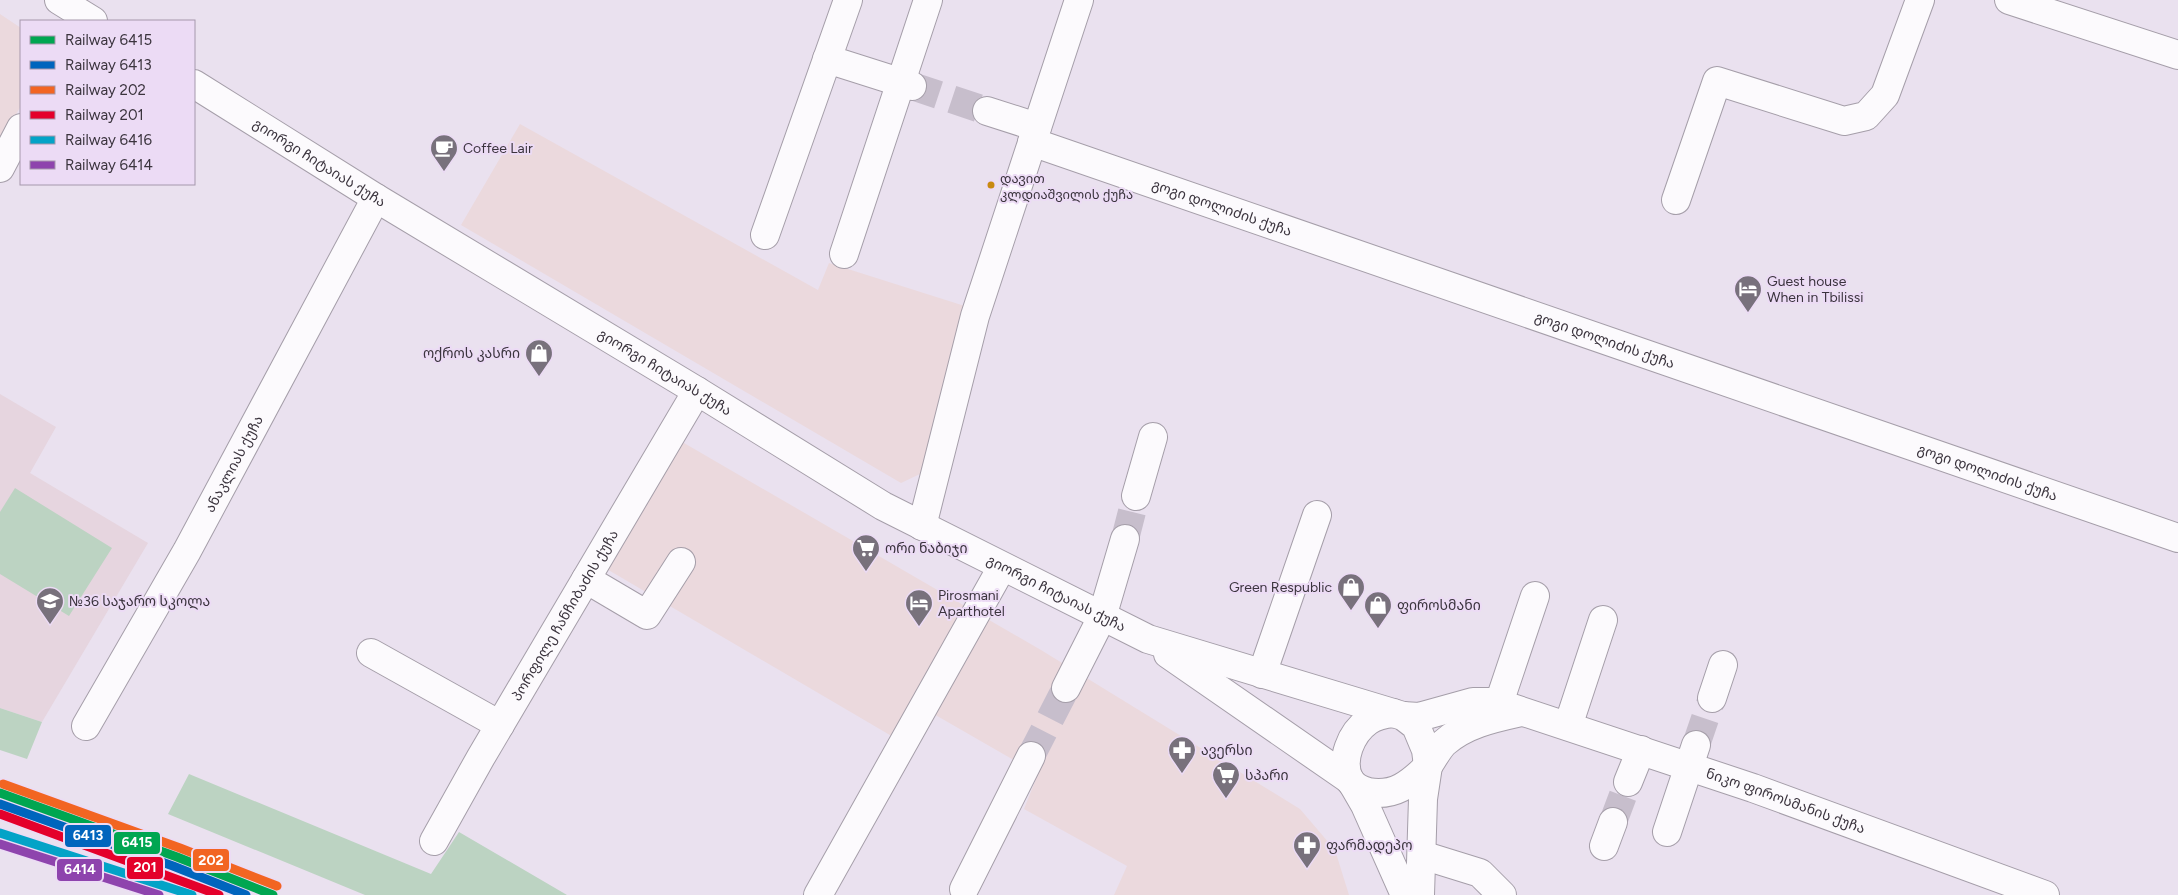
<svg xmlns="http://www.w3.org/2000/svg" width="2178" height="895" font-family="Figtree,'Noto Sans Georgian',sans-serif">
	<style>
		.commercial { fill: #ebd9dd }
		.education { fill: #e6d5df }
		.green { fill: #bcd3c2 }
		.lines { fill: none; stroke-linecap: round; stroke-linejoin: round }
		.minor-tunnel { stroke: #c7becc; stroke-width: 28; stroke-dasharray: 28 14; stroke-linecap: butt }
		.minor-casing { stroke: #a59ea9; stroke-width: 30 }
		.major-casing { stroke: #a59ea9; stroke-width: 30 }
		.minor { stroke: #fcfafd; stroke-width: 28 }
		.major { stroke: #fcfafd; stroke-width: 28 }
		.rail-1-casing { stroke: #ecdbf5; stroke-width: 12 }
		.rail-2-casing { stroke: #ecdbf5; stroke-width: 12 }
		.rail-3-casing { stroke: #ecdbf5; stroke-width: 12 }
		.rail-4-casing { stroke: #ecdbf5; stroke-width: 12 }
		.rail-5-casing { stroke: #ecdbf5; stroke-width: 12 }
		.rail-6-casing { stroke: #ecdbf5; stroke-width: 12 }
		.rail-1 { stroke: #00a651; stroke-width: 9 }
		.rail-2 { stroke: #0065bd; stroke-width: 9 }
		.rail-3 { stroke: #f26522; stroke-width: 9 }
		.rail-4 { stroke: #e4002b; stroke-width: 9 }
		.rail-5 { stroke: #03a3c7; stroke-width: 9 }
		.rail-6 { stroke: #8e44ad; stroke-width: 9 }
		.bus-dot { fill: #c88a10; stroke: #ecdbf5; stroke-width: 2 }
		.labels { text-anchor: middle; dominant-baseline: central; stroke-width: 4; stroke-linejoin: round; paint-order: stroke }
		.bus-label { font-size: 13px; fill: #3b343e; stroke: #ecdbf5; text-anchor: start }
		.poi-label { font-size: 14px; fill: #3b343e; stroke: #ecdbf5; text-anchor: start }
		.street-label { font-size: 14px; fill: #3b343e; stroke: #ecdbf5 }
		.line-badge { stroke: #ecdbf5; stroke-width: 2 }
		.badge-label { font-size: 14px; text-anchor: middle; font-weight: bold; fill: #fff }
	</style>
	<rect width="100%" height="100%" fill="#eae1ef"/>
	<path class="commercial" d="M0,14l21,14v78l-21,35z
		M520,124l298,166 11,-27 142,45 -51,166 -19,9 -440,-258z
		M684,443l357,207 259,159 35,41 14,45h-235l13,-29 -103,-57 14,-35 -106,-61 -20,35 -307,-180 71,-122z"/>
	<path class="education" d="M0,394l56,33 -26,46 118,70 -106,179 -42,-14z"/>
	<path class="green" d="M15,488l97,60 -43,68 -69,-42v-62z
		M0,708l42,14 -15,37 -27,-9z
		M189,774l242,100 28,-42 108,63h-202l-197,-81z"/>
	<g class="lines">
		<path class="minor-tunnel" d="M912,86l75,25
			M1125,539l11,-43
			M1696,745l16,-47
			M1031,756l35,-68
			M1613,822l15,-40"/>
		<g class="minor-casing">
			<g id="minor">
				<path d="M2009,0l169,55"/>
				<path d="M827,59l85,27"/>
				<path d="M987,111l50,16"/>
				<path id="s1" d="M1032,142l1146,396"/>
				<path d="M0,168l21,-40"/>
				<path d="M1676,200l41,-119 127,40 22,-5 19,-21 35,-95"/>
				<path d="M765,235l83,-235"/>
				<path d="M844,254l84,-254"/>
				<path d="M1136,496l17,-59"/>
				<path d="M922,526l53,-210 104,-316"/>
				<path d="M586,579l61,36 34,-53"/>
				<path d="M371,653l129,72"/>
				<path d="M1262,674l55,-159"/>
				<path d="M1066,688l36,-71 23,-78"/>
				<path d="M1712,698l11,-33"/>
				<path d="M1499,703l36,-107"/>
				<path id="s2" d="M1403,716l16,1 54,-15h21l259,86 292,107"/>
				<path id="s3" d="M86,726l101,-175 189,-353"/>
				<path d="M1568,726l35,-106"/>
				<path d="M1428,766c5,-7 10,-17 16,-23 21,-19 50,-25 77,-31"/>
				<path d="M1628,782l13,-32"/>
				<path d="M1667,832l29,-87"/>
				<path id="s4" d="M434,841l47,-84 216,-366"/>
				<path d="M1604,846l9,-24"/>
				<path d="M1422,855l58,18 22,22"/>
				<path d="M964,889l67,-133"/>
				<path d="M818,895l184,-328"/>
			</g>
		</g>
		<g class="major-casing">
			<g id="major">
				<path d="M59,0l34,21"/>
				<path id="s5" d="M194,84l182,114 321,193 186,115 265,133 255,77 13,10 10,24 2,16 -5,33 -3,96"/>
				<path d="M1168,654l182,126"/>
				<path d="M1393,713c-9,1 -18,3 -25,8 -17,12 -28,39 -19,58 4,7 12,11 19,13 26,5 42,-8 60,-26"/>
				<path d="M1354,786l11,19 40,90"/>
			</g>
		</g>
		<use href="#minor" class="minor"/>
		<use href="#major" class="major"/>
		<g class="rail-1-casing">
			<path id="rail-1" d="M0,793l177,64 96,38"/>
		</g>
		<g class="rail-2-casing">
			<path id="rail-2" d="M0,804l173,62 73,29"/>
		</g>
		<g class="rail-3-casing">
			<path id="rail-3" d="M3,784l177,64 97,38"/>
		</g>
		<g class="rail-4-casing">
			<path id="rail-4" d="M0,814l219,81"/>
		</g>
		<g class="rail-5-casing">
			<path id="rail-5" d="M0,833l192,62"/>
		</g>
		<g class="rail-6-casing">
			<path id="rail-6" d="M0,844l159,51"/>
		</g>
		<use href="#rail-1" class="rail-1"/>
		<use href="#rail-2" class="rail-2"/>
		<use href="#rail-3" class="rail-3"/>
		<use href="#rail-4" class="rail-4"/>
		<use href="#rail-5" class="rail-5"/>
		<use href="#rail-6" class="rail-6"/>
	</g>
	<defs>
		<g id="cafe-pin" transform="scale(1.4375)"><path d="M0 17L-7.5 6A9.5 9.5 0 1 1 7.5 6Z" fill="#78717c" stroke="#ecdbf5"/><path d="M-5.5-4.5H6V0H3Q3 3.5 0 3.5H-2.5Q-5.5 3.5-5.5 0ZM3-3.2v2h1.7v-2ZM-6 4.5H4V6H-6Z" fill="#fff"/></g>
		<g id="hotel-pin" transform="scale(1.4375)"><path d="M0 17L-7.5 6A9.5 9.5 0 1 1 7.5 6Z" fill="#78717c" stroke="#ecdbf5"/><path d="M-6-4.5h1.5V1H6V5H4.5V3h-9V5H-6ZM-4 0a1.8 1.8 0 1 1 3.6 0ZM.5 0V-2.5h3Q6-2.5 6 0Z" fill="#fff"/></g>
		<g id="shop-pin" transform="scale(1.4375)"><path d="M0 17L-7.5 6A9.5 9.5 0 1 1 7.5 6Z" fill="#78717c" stroke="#ecdbf5"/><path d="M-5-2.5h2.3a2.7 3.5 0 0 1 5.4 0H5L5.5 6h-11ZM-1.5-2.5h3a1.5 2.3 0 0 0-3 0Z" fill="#fff"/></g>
		<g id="supermarket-pin" transform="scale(1.4375)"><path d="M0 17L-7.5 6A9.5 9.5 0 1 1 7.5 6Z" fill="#78717c" stroke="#ecdbf5"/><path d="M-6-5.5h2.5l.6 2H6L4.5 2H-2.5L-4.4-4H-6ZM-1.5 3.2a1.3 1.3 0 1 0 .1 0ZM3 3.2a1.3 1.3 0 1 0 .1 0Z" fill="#fff"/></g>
		<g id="school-pin" transform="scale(1.4375)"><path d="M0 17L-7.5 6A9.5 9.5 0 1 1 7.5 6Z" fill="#78717c" stroke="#ecdbf5"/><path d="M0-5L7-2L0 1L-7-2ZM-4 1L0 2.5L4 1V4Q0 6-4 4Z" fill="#fff"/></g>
		<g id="pharmacy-pin" transform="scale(1.4375)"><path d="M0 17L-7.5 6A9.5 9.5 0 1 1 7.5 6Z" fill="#78717c" stroke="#ecdbf5"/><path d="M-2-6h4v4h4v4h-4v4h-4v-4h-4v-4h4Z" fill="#fff"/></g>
	</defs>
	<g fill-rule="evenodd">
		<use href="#cafe-pin" x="444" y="148"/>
		<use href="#hotel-pin" x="1748" y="289"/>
		<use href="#shop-pin" x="539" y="353"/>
		<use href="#supermarket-pin" x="866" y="548"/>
		<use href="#shop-pin" x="1351" y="587"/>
		<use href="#school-pin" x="50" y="601"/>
		<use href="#hotel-pin" x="919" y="603"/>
		<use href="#shop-pin" x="1378" y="605"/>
		<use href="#pharmacy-pin" x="1182" y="750"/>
		<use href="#supermarket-pin" x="1226" y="775"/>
		<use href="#pharmacy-pin" x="1307" y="845"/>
	</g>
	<circle class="bus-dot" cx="991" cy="185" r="4.5"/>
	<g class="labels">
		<g class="bus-label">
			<text x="1000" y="178">დავით<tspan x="1000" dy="16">კლდიაშვილის ქუჩა</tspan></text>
		</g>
		<g class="poi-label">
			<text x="463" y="148">Coffee Lair</text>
			<text x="1767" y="281">Guest house<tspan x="1767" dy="16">When in Tbilissi</tspan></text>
			<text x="520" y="353" text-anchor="end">ოქროს კასრი</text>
			<text x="885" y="548">ორი ნაბიჯი</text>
			<text x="1332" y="587" text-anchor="end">Green Respublic</text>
			<text x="938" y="595">Pirosmani<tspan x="938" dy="16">Aparthotel</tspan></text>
			<text x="69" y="601">№36 საჯარო სკოლა</text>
			<text x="1397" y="605">ფიროსმანი</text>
			<text x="1201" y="750">ავერსი</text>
			<text x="1245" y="775">სპარი</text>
			<text x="1326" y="845">ფარმადეპო</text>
		</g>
		<g class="street-label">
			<text stroke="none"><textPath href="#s5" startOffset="148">გიორგი ჩიტაიას ქუჩა</textPath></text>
			<text stroke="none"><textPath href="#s1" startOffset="201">გოგი დოლიძის ქუჩა</textPath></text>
			<text stroke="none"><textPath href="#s1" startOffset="606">გოგი დოლიძის ქუჩა</textPath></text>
			<text stroke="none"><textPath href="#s5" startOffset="552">გიორგი ჩიტაიას ქუჩა</textPath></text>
			<text stroke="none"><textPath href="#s3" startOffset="301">ანაკლიას ქუჩა</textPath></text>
			<text stroke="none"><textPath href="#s1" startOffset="1011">გოგი დოლიძის ქუჩა</textPath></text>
			<text stroke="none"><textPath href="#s5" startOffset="1002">გიორგი ჩიტაიას ქუჩა</textPath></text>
			<text stroke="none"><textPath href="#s4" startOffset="261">პორფილე ჩანჩიბაძის ქუჩა</textPath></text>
			<text stroke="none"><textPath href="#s2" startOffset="401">ნიკო ფიროსმანის ქუჩა</textPath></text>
		</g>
	</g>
	<g class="line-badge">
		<rect x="64" y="824" width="48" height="24" rx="5" fill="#0065bd"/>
		<rect x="113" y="831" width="48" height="24" rx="5" fill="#00a651"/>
		<rect x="192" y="848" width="38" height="24" rx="5" fill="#f26522"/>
		<rect x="126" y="856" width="38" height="24" rx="5" fill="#e4002b"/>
		<rect x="56" y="858" width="47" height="24" rx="5" fill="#8e44ad"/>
	</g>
	<g class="badge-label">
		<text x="88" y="840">6413</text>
		<text x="137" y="847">6415</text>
		<text x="211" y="865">202</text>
		<text x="145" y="872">201</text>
		<text x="80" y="874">6414</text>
	</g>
	<rect x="20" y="20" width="175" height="165" fill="#ecdbf5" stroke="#a598ac"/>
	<rect x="30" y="36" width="25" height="8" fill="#00a651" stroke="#a598ac"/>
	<text x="65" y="45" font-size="15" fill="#3b343e">Railway 6415</text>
	<rect x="30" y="61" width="25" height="8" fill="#0065bd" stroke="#a598ac"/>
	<text x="65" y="70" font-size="15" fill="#3b343e">Railway 6413</text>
	<rect x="30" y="86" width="25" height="8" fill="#f26522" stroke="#a598ac"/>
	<text x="65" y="95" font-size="15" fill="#3b343e">Railway 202</text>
	<rect x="30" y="111" width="25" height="8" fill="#e4002b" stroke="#a598ac"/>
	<text x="65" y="120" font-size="15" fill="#3b343e">Railway 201</text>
	<rect x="30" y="136" width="25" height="8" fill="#03a3c7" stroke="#a598ac"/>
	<text x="65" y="145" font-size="15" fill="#3b343e">Railway 6416</text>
	<rect x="30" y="161" width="25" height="8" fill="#8e44ad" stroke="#a598ac"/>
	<text x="65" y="170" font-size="15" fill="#3b343e">Railway 6414</text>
</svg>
